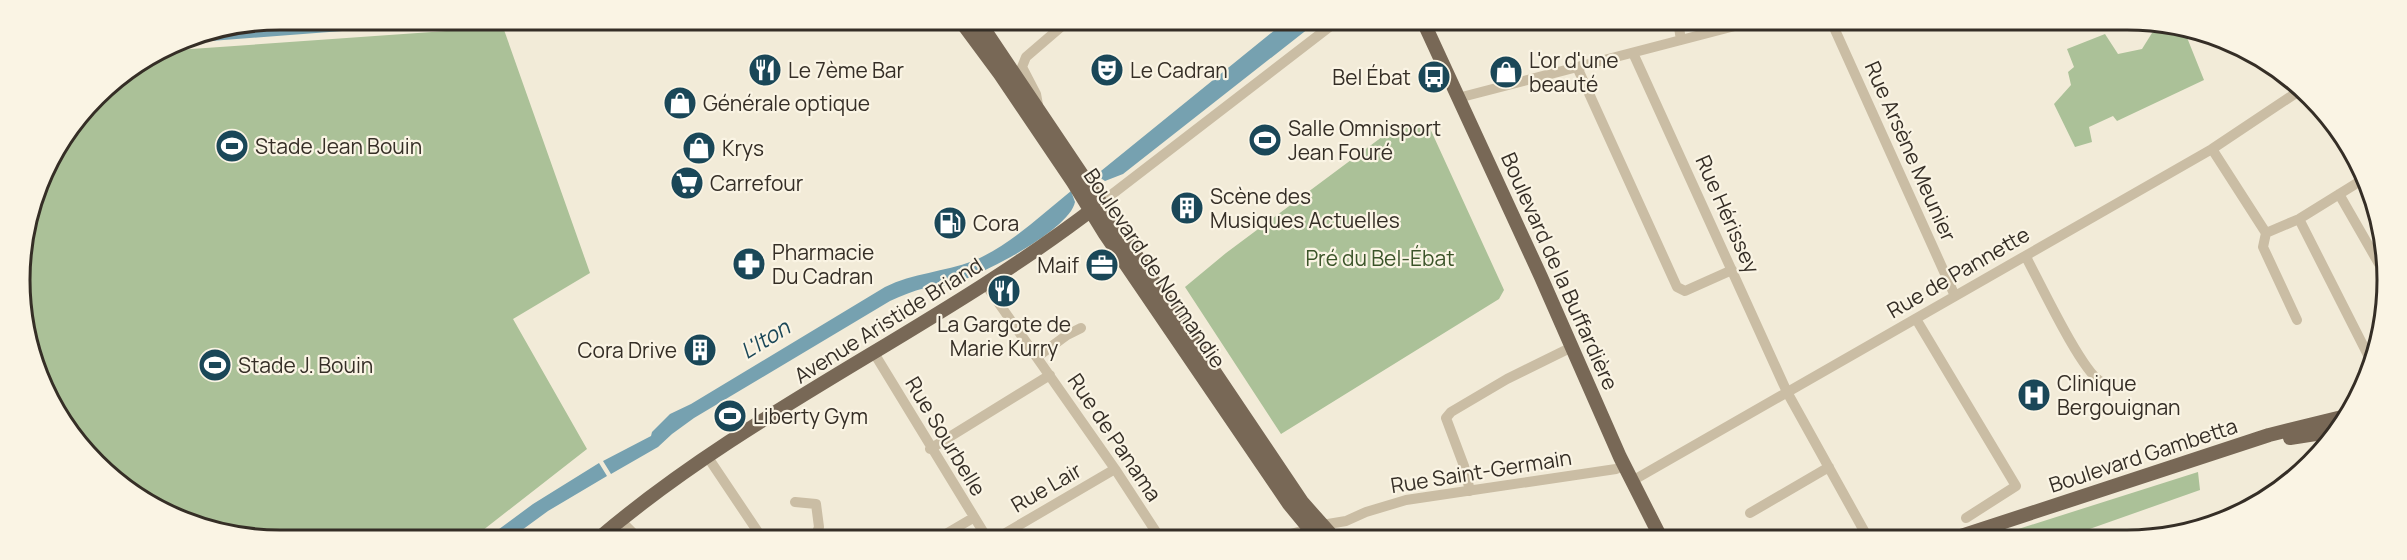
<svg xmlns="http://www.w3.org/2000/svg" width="2407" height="560" font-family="Manrope,sans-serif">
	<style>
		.green { fill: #abc198 }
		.water { fill: #76a1b0 }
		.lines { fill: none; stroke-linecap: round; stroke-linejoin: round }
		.minor { stroke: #cabda4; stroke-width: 10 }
		.major { stroke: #786856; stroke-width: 14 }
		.labels { text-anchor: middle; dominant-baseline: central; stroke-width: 4.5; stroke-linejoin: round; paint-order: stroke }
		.poi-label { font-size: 21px; fill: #352e26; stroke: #faf4e4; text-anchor: start }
		.street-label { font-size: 21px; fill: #352e26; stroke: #faf4e4 }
		.park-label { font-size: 21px; fill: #3b5429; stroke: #faf4e4 }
		.water-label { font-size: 22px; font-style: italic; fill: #1a4758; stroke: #faf4e4 }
		.rim { fill: none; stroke: #352e26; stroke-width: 3 }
	</style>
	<rect width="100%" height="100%" fill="#f2ebd8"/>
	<path class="green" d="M503,27l87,246 -77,46 74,130 -114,89h-227l-91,-31 -48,-46 -38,-31 -36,-67 -13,-100 27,-99 61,-80 54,-33z
		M2184,30l20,50 -87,41 -4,-5 -24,11 3,15 -17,5 -21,-43 17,-19 -3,-13 6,-5 -7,-18 38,-15 13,20 24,-5 10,-16z
		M1410,124h18l76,166 -5,9 -218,135 -96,-147 41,-34 168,-125z
		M2198,472l2,18 -136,48h-74z"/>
	<path class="water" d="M312,20h174l-314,24 9,-5 72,-14z
		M1286,21h32l-195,153 -18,7 -9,-6z
		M1071,191l4,11c-5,28 -96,74 -123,82 -9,3 -18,2 -27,4 -12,3 -24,8 -35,13l-196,117 -22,16 -14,13 -47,27 -8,-13 48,-25 1,-4 18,-18 21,-10 194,-117c28,-14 59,-15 88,-26 36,-15 68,-46 98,-70z
		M599,463l8,13 -59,35 -37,27h-24l46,-34z"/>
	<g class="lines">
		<path class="minor" d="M1678,21l3,19
			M1831,21l124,275
			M1633,53l154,339 81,146
			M1577,67l100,220 8,4 47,-21
			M1458,98l296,-77
			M1038,105l-2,-11 -14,-27 4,-10 43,-37
			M2212,149l54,84 33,-14 63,-39
			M2339,194l43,75
			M1102,202l235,-181
			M2299,219l72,142
			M2266,233l-3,14 34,73
			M2026,257c13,24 55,113 74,124
			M986,285l129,184 45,69
			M1916,319l100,167 -50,32
			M874,353l113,185
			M1037,357l30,-22 14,-7
			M72,437l15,14
			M930,449l120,-74
			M707,456l55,82
			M1632,481l580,-332 87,-58
			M1470,491l-6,-25 -18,-48 5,-6 56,-33 65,-32
			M795,502l21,2 3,23 -4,11
			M1750,513l79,-46
			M621,521l17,17
			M939,538l34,-20
			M997,538l118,-69
			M1276,538l22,-6 13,-1 11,-6 24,-4 20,-9 40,-12 210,-31 8,-4"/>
		<path class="major" d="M960,20l40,54 73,108 32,52 184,270 28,34
			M978,20l324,482 32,36
			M1423,21l118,256 79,180 41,81
			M2290,438l45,-7
			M599,538c153,-130 340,-210 499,-333
			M1955,538l314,-103 77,-19"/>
	</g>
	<defs>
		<g id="restaurant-disc" transform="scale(1.725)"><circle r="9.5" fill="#1a4758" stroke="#faf4e4"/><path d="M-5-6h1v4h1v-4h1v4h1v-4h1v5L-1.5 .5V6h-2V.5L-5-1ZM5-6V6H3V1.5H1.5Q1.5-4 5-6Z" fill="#fff"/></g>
		<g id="theatre-disc" transform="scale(1.725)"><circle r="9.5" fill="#1a4758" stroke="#faf4e4"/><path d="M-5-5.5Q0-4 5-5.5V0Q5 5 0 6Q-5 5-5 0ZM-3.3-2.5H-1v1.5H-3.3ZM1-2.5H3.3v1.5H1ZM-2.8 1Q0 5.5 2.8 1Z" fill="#fff"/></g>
		<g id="shop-disc" transform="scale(1.725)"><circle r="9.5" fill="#1a4758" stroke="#faf4e4"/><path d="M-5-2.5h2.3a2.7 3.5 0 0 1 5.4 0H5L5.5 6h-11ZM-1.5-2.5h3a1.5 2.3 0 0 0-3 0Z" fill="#fff"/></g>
		<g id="bus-disc" transform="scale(1.725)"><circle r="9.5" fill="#1a4758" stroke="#faf4e4"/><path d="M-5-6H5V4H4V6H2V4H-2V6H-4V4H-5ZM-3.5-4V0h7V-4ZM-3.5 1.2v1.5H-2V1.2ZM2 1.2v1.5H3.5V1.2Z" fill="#fff"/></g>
		<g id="stadium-disc" transform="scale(1.725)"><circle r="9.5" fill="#1a4758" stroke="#faf4e4"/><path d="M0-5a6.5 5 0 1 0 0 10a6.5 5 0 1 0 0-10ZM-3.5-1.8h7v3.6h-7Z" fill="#fff"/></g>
		<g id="supermarket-disc" transform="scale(1.725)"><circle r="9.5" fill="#1a4758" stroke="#faf4e4"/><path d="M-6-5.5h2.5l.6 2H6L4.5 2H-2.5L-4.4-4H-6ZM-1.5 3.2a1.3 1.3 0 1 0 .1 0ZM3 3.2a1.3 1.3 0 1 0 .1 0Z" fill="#fff"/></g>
		<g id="building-disc" transform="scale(1.725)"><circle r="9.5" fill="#1a4758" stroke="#faf4e4"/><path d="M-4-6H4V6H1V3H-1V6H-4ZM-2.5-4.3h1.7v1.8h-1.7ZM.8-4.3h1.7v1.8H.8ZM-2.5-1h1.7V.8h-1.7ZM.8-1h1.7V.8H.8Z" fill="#fff"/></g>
		<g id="fuel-disc" transform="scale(1.725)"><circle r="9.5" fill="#1a4758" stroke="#faf4e4"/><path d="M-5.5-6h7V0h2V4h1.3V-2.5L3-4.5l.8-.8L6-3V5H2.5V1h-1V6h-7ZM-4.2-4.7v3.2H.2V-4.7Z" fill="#fff"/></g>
		<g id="pharmacy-disc" transform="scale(1.725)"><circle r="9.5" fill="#1a4758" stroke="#faf4e4"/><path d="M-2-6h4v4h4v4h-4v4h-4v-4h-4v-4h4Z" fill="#fff"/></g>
		<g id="office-disc" transform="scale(1.725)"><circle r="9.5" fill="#1a4758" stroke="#faf4e4"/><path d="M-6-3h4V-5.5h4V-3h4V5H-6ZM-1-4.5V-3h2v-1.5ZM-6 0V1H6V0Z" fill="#fff"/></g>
		<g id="hospital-disc" transform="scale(1.725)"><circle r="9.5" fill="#1a4758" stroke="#faf4e4"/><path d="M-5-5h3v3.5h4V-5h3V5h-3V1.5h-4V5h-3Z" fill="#fff"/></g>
	</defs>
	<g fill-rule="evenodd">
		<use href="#restaurant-disc" x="765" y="70"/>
		<use href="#theatre-disc" x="1107" y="70"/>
		<use href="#shop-disc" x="1506" y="72"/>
		<use href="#bus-disc" x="1434" y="77"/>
		<use href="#shop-disc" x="680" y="103"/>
		<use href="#stadium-disc" x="1265" y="140"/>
		<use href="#stadium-disc" x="232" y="146"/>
		<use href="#shop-disc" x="699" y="148"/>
		<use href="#supermarket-disc" x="687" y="183"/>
		<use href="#building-disc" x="1187" y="208"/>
		<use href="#fuel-disc" x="950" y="223"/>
		<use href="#pharmacy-disc" x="749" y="264"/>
		<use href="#office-disc" x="1102" y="265"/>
		<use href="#restaurant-disc" x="1004" y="291"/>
		<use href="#building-disc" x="700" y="350"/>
		<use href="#stadium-disc" x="215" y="365"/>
		<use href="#hospital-disc" x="2034" y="395"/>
		<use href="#stadium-disc" x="730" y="416"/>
	</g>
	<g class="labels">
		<g class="poi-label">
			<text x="1529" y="60">L'or d'une<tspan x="1529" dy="24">beauté</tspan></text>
			<text x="788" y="70">Le 7ème Bar</text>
			<text x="1130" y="70">Le Cadran</text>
			<text x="1411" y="77" text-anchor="end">Bel Ébat</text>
			<text x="703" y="103">Générale optique</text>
			<text x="1288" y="128">Salle Omnisport<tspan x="1288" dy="24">Jean Fouré</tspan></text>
			<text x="255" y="146">Stade Jean Bouin</text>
			<text x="722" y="148">Krys</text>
			<text x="710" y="183">Carrefour</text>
			<text x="1210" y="196">Scène des<tspan x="1210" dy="24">Musiques Actuelles</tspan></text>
			<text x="973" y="223">Cora</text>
			<text x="772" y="252">Pharmacie<tspan x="772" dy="24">Du Cadran</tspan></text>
			<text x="1079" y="265" text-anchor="end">Maif</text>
			<text x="1004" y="324" text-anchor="middle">La Gargote de<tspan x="1004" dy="24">Marie Kurry</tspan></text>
			<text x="677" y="350" text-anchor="end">Cora Drive</text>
			<text x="238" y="365">Stade J. Bouin</text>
			<text x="2057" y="383">Clinique<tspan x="2057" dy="24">Bergouignan</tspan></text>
			<text x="753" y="416">Liberty Gym</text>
		</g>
		<g class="street-label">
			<text transform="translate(1911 151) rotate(66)">Rue Arsène Meunier</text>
			<text transform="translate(1728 214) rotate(66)">Rue Hérissey</text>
			<text transform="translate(1155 268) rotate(56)">Boulevard de Normandie</text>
			<text transform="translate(1560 271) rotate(66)">Boulevard de la Buffardière</text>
			<text transform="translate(1958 272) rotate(-30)">Rue de Pannette</text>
			<text transform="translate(888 320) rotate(-32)">Avenue Aristide Briand</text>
			<text transform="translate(946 436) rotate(59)">Rue Sourbelle</text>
			<text transform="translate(1115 437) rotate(56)">Rue de Panama</text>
			<text transform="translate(2143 455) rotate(-18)">Boulevard Gambetta</text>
			<text transform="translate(1481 471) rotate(-9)">Rue Saint-Germain</text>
			<text transform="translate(1046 487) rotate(-30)">Rue Lair</text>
		</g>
		<g class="park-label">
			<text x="1380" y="258">Pré du Bel-Ébat</text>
		</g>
		<g class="water-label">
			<text transform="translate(765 339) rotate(-32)">L'Iton</text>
		</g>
	</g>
	<path d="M0 0H2407V560H0ZM280 30H2127A250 250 0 0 1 2377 280V280A250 250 0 0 1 2127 530H280A250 250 0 0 1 30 280V280A250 250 0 0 1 280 30Z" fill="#faf4e4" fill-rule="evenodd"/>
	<path class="rim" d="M280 30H2127A250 250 0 0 1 2377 280V280A250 250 0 0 1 2127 530H280A250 250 0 0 1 30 280V280A250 250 0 0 1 280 30Z"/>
</svg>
